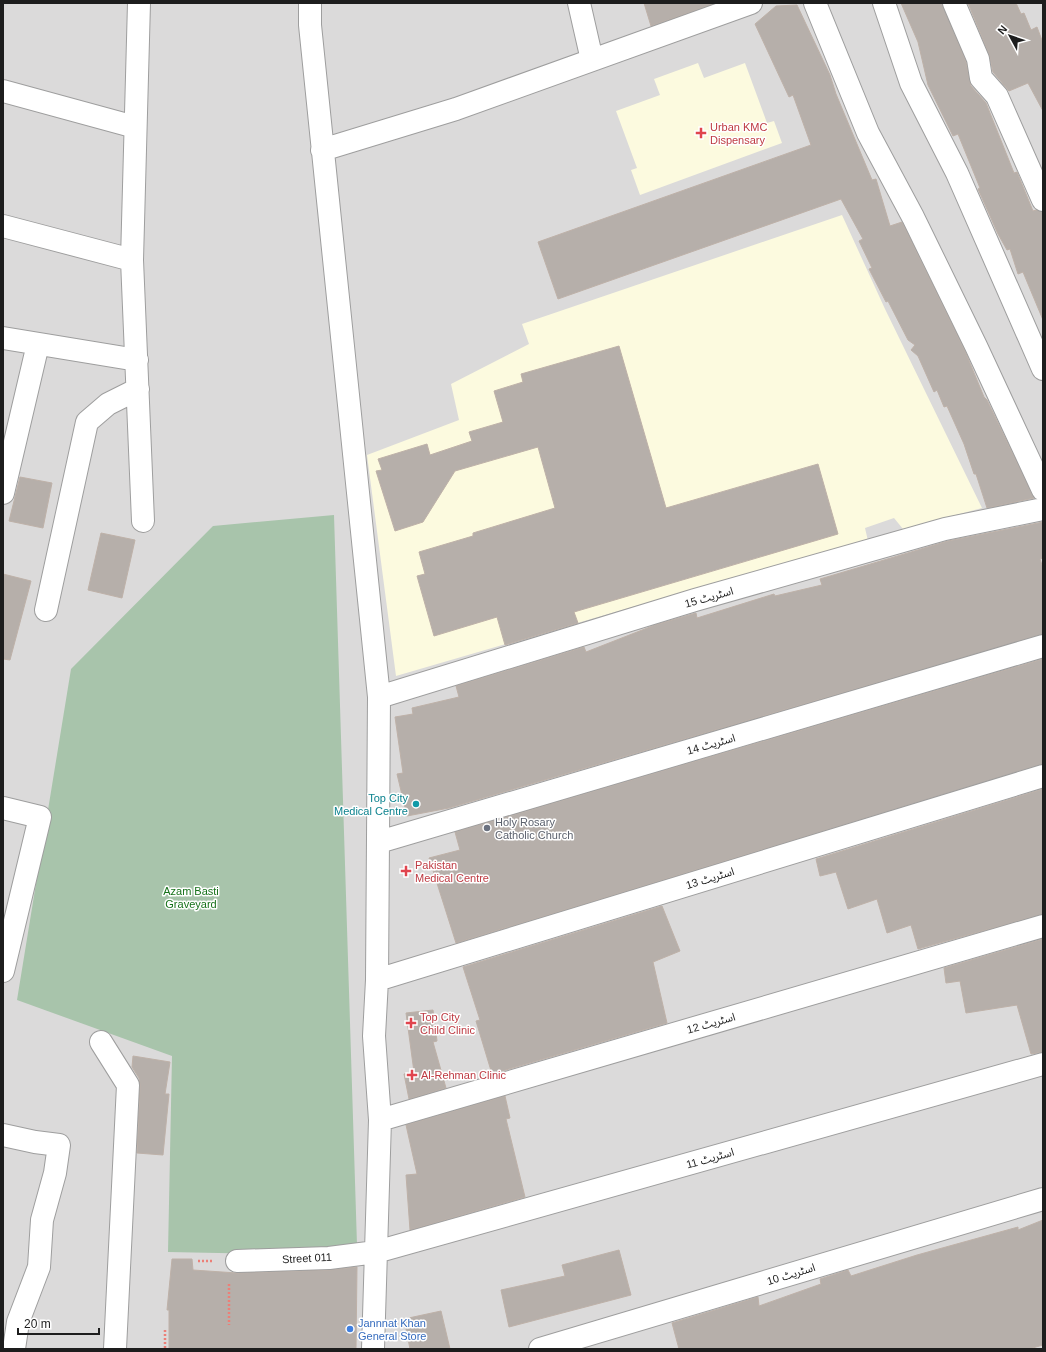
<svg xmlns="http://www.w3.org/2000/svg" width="1046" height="1352" font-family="Helvetica,'Noto Sans Arabic',sans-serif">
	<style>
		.residential { fill: #dbdada }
		.education { fill: #fcfadf }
		.cemetery { fill: #a8c4ab }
		.building { fill: #b6afaa; stroke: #beb1a8 }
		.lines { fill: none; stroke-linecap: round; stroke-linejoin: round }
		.minor-casing { stroke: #9e9e9e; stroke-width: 24 }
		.path { stroke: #ec7f77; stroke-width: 2.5; stroke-dasharray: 2 2; stroke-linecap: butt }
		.minor { stroke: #fff; stroke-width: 22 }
		.health-dot { fill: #e0444e; stroke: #fff; stroke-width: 1.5 }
		.culture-dot { fill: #0f9aa8; stroke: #fff; stroke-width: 1.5 }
		.worship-dot { fill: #6b7280; stroke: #fff; stroke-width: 1.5 }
		.shop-dot { fill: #3f7fe0; stroke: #fff; stroke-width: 1.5 }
		.labels { text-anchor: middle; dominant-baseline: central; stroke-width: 3; stroke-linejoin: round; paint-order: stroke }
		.health-label { font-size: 11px; fill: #be3a42; stroke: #fff; text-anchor: start }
		.street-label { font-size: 11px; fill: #1d1d1d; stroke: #fff }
		.culture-label { font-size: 11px; fill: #0d838f; stroke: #fff; text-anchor: end }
		.worship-label { font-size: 11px; fill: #5b616d; stroke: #fff; text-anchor: start }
		.park-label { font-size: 11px; fill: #16711a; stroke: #fff }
		.shop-label { font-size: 11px; fill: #366cbe; stroke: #fff; text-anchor: start }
	</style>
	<rect width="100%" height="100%" fill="#edeae4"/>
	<path class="residential" d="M3,3h1040v1346h-1040z"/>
	<path class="education" d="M698,63l6,15 41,-15 22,60 7,-2 8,22 -142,52 -9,-25 6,-2 -21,-57 44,-16 -6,-16z
		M842,215l43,94 97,199 -79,21 -9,-11 -29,10 3,13 -174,48 -298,87 -29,-221 92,-35 -8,-36 78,-40 -7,-20z"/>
	<path class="cemetery" d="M334,515l23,730 -84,9 -105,-2 4,-196 -155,-56 54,-331 142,-143z"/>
	<path class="building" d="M644,3h68l1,1 -62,22z
		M901,3h41l24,59 5,24 15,17 28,70 3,-1 16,39 3,-1 7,2v108l-20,-48 -5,2 -8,-25 -3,1 -9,-16 -20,-45 2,-1 -22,-54 -5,2 -25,-51 -10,-43z
		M968,3h48l5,11 3,-1 7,17 6,-3 6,16v68l-15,-28 -19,8 -16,-19 -4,-18z
		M797,5l33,70 6,19 36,86 4,-1 14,47 12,-4 63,129 19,46 3,3 47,98 -47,10 -11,-34h-2l-10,-30 -17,-38 -3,1 -7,-17 -3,2 -16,-36 -7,-6 4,-5 -7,-5 -20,-39 -2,1 -17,-33 3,-1 -13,-27 4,-2 -22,-40 -283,100 -20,-57 273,-97 -18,-50 -4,2 -34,-73 21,-18z
		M619,346l47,162 152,-44 20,70 -264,78 4,11 -73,22 -8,-28 -63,19 -17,-60 8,-2 -6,-22 54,-16v-3l82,-25 -17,-61 -83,24 -32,51 -28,9 -19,-60 6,-1 -4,-11 49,-15 3,11 42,-14 -3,-9 34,-10 -9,-31 29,-9 -2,-8z
		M20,477l32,6 -9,45 -34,-7z
		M1043,522v36l-3,1 3,9v66l-594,174 -42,8 -10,-42 6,-1 -8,-56 18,-3 -1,-6 47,-11 -3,-11 128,-39 2,5 69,-27 41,-12 1,5 77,-24 1,2 47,-11 -2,-6 128,-38z
		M101,533l34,7 -13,58 -34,-8z
		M3,574l28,7 -21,79 -7,-1z
		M1043,659v105l-587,179 -27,-85 31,-8 -5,-18z
		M1043,789v125l-125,35 -7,-24 -24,8 -10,-34 -29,10 -12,-37 -16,4 -4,-17z
		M662,906l18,45 -27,11 14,61 -175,51 -16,-53 4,-1 -17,-53z
		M1043,939v113l-12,2 -14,-49 -51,8 -6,-32 -14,2 -2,-15z
		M433,1010l4,31 -4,1 13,46 -37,11 -5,-25 10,-2 -8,-59z
		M133,1056l37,6 -5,32h4l-6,61 -26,-2 3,-67 -1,-8 -7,-11z
		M505,1096l5,22 -4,1 19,78 -115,33 -4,-55 11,-1 -11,-49z
		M1043,1220v125l-14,4h-350l-7,-26 86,-26 1,9 62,-22 -1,-5 28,-9 3,6 66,-21 101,-28v3z
		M619,1250l12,45 -122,32 -8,-37 64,-14 -3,-11z
		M172,1259h20l1,11 44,3 92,-3 28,-3 -1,82h-187v-39h-2z
		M441,1311l9,38h-40l-6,-30z"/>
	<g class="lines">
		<g class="minor-casing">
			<path id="minor" d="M139,3l-7,257 11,261
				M310,3v22l69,672 -2,283 -3,56 6,84 -7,229
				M579,3l13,57
				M815,3l53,130 45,84 63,129 67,144
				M884,3l27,80 46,90 86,196
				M954,3l24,56 3,19 16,18 46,104
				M3,91l132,36
				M322,150l134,-41 295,-106
				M3,226l129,34
				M3,338l134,22
				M3,493l35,-149
				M46,610l41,-188 21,-18 30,-15
				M379,697l316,-97 250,-71 98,-20
				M3,808l37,9 -37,154
				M379,842l664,-196
				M377,980l666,-204
				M101,1042l27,43 -13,264
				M380,1120l663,-194
				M3,1135l32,7 24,3 -4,28 -13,47 -3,47 -21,55 -4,27
				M237,1261l92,-3 47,-6 667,-188
				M540,1349l503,-150"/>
		</g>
		<path class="path" d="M198,1261h14
			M229,1284v41
			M165,1330v19"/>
		<use href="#minor" class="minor"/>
	</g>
	<g class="health-dot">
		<path d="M699 127h4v4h4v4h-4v4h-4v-4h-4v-4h4z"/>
		<path d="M404 865h4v4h4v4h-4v4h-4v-4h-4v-4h4z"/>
		<path d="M409 1017h4v4h4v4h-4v4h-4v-4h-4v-4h4z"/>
		<path d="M410 1069h4v4h4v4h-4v4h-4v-4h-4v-4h4z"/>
	</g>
	<circle class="culture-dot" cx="416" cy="804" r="4"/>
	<circle class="worship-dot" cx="487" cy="828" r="4"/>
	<circle class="shop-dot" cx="350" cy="1329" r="4"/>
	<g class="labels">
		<g class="health-label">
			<text x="710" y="127">Urban KMC<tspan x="710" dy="13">Dispensary</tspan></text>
			<text x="415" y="865">Pakistan<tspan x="415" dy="13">Medical Centre</tspan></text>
			<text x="420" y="1017">Top City<tspan x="420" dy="13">Child Clinic</tspan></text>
			<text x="421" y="1075">Al-Rehman Clinic</text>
		</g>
		<g class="street-label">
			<text transform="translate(709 597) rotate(-16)">اسٹریٹ 15</text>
			<text transform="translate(711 744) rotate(-16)">اسٹریٹ 14</text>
			<text transform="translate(710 878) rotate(-17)">اسٹریٹ 13</text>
			<text transform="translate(711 1023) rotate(-16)">اسٹریٹ 12</text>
			<text transform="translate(710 1158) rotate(-16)">اسٹریٹ 11</text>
			<text transform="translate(307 1258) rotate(-3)">Street 011</text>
			<text transform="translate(791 1274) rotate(-17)">اسٹریٹ 10</text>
		</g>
		<g class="culture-label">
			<text x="408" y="798">Top City<tspan x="408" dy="13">Medical Centre</tspan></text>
		</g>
		<g class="worship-label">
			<text x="495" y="822">Holy Rosary<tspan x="495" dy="13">Catholic Church</tspan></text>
		</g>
		<g class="park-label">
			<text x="191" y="891">Azam Basti<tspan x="191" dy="13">Graveyard</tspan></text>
		</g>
		<g class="shop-label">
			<text x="358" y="1323">Jannnat Khan<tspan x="358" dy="13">General Store</tspan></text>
		</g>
	</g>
	<rect width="1046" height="1352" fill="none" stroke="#1d1d1d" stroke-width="8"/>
	<g transform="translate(1010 36) rotate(310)" stroke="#ffffff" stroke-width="3" paint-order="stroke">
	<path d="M0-3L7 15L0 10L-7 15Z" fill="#1d1d1d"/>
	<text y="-6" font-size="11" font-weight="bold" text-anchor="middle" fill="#1d1d1d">N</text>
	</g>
	<path d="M18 1328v6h81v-6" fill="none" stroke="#1d1d1d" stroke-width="2"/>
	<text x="24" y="1328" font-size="12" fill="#1d1d1d" stroke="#ffffff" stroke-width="3" paint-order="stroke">20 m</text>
</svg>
